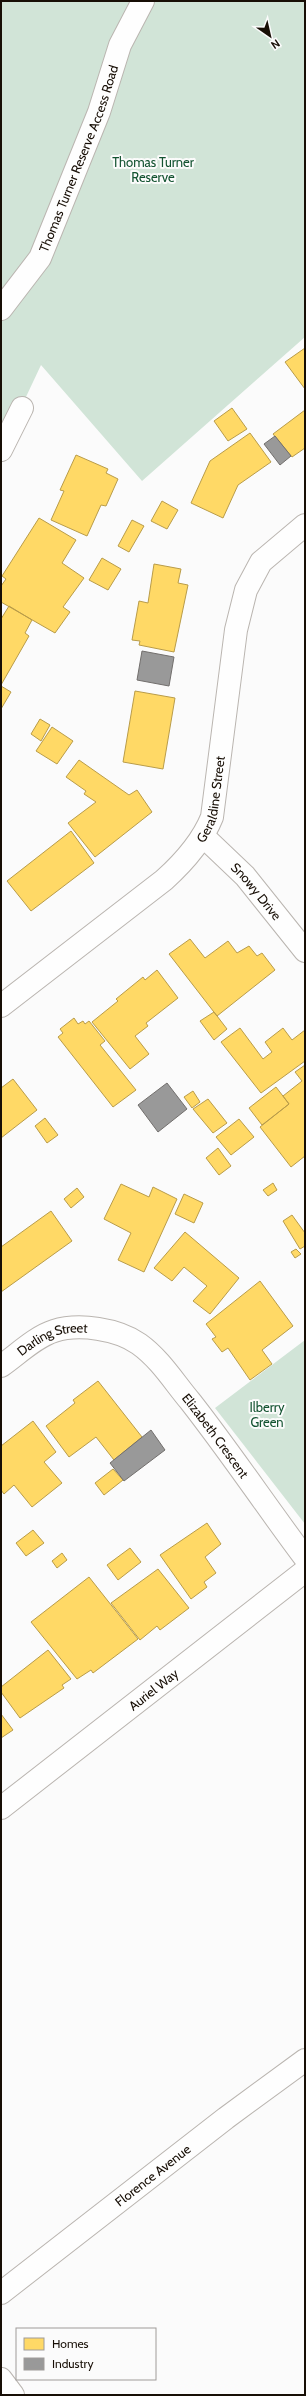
<svg xmlns="http://www.w3.org/2000/svg" width="306" height="2396" font-family="Cabin,sans-serif">
	<style>
		.green { fill: #d1e4d7 }
		.homes { fill: #ffd966; stroke: #b99c49 }
		.industry { fill: #999; stroke: #726f6d }
		.lines { fill: none; stroke-linecap: round; stroke-linejoin: round }
		.minor-casing { stroke: #bab5b0; stroke-width: 24 }
		.minor { stroke: #fefefe; stroke-width: 22 }
		.labels { text-anchor: middle; dominant-baseline: central; stroke-width: 4; stroke-linejoin: round; paint-order: stroke }
		.street-label { font-size: 13px; fill: #170e05; stroke: #fbfbfb }
		.park-label { font-size: 13px; fill: #135331; stroke: #fbfbfb }
	</style>
	<rect width="100%" height="100%" fill="#fbfbfb"/>
	<path class="green" d="M1,1h304v336l-163,144 -101,-116 -40,85z
		M305,1340v184l-90,-116z"/>
	<path class="homes" d="M305,348v41l-20,-27z
		M232,408l15,21 -19,12 -14,-20z
		M305,410v38l-13,9 -19,-23z
		M250,433l21,29 -33,23 -15,33 -32,-15 19,-42z
		M76,455l32,14 -2,4 12,6 -12,27 -5,-1 -14,31 -36,-16 13,-29 -4,-1z
		M162,501l16,9 -11,19 -16,-8z
		M39,518l37,22 -14,23 22,15 -21,29 7,5 -15,21 -54,-31v-16l5,-7 -4,-3z
		M132,520l12,6 -15,26 -11,-6z
		M102,558l19,11 -13,21 -19,-10z
		M154,564l27,5 -3,14 10,2 -14,67 -35,-7 1,-4 -8,-1 7,-39 9,2z
		M9,606l23,14 -7,13 4,3 -28,49v-66z
		M1,686l10,6 -10,17z
		M135,691l40,7 -12,71 -40,-7z
		M40,719l10,6 -9,16 -10,-7z
		M52,727l21,14 -16,23 -21,-13z
		M79,760l50,35 8,-5 15,22 -57,45 -27,-34 28,-21 -12,-8 2,-3 -20,-14z
		M71,831l23,32 -63,48 -24,-30z
		M190,939l15,19 23,-17 9,12 12,-7 8,10 5,-3 13,17 -58,46 -48,-62z
		M157,970l21,28 -32,25 2,3 -13,10 14,18 -19,15 -38,-47 26,-21 -2,-2 27,-22 2,3z
		M214,1012l13,17 -13,11 -14,-19z
		M74,1018l4,6 5,-3 2,3 4,-3 16,20 -5,4 36,45 -23,17 -55,-70 5,-4 -3,-4z
		M240,1028l23,31 9,-7 -7,-10 18,-14 9,12 13,-10v31l-44,32 -40,-51z
		M305,1065v91l-14,11 -31,-40 29,-23 -6,-8 19,-15 -7,-9z
		M13,1079l24,31 -36,28v-50z
		M276,1087l13,17 -27,21 -13,-17z
		M193,1091l7,11 -8,6 -8,-11z
		M208,1099l19,24 -14,10 -20,-24z
		M45,1118l13,17 -11,8 -12,-17z
		M239,1119l15,18 -23,18 -15,-18z
		M218,1148l13,18 -12,9 -13,-17z
		M273,1183l4,7 -9,6 -5,-6z
		M121,1184l28,13 4,-10 24,12 -33,73 -26,-12 13,-27 -27,-14z
		M77,1188l7,9 -13,11 -7,-9z
		M184,1194l19,9 -9,20 -19,-9z
		M51,1211l21,30 -71,51v-45z
		M292,1215l13,18v13l-5,3 -17,-28z
		M185,1232l54,46 -29,36 -17,-13 14,-15 -23,-19 -12,14 -18,-13z
		M296,1249l5,5 -6,4 -4,-6z
		M260,1281l33,45 -31,24 10,14 -22,16 -22,-32 -6,4 -10,-13 4,-2 -10,-13z
		M98,1381l44,56 -28,23 -18,-23 -27,20 -23,-31 29,-23 -2,-3z
		M33,1421l23,31 -12,10 18,21 -30,24 -18,-22 -10,9 -3,-4v-44z
		M113,1469l10,11 -19,15 -9,-12z
		M207,1523l14,21 -16,13 11,16 -12,9 3,5 -16,12 -31,-44z
		M33,1530l11,13 -18,13 -10,-13z
		M130,1548l11,14 -23,18 -11,-15z
		M62,1553l5,7 -10,8 -5,-7z
		M158,1569l31,39 -29,22 -3,-4 -17,14 -29,-37z
		M89,1577l49,62 -45,34 -2,-3 -14,9 -46,-57z
		M48,1650l23,29 -9,6 2,3 -44,30 -19,-26v-5z
		M1,1714l12,16 -12,8z"/>
	<path class="industry" d="M275,436l16,20 -11,9 -16,-21z
		M142,651l32,6 -5,29 -32,-6z
		M167,1083l20,26 -29,23 -20,-27z
		M151,1430l14,20 -41,31 -14,-18z"/>
	<g class="lines">
		<g class="minor-casing">
			<g id="minor">
				<path id="s1" d="M1,309l39,-51 59,-146 21,-67 23,-44"/>
				<path d="M1,450l21,-42"/>
				<path id="s2" d="M203,836l42,40 60,75"/>
				<path id="s3" d="M1,1006l163,-126c20,-18 38,-38 48,-63l24,-187 10,-40 15,-28 44,-37"/>
				<path id="s4" d="M1,1366c16,-11 34,-29 53,-35 25,-8 64,-2 85,13 21,15 35,38 51,57 40,51 76,105 115,157"/>
				<path id="s5" d="M1,1808l304,-237"/>
				<path id="s6" d="M1,2293l225,-175 79,-58"/>
				<path d="M1,2379l12,16"/>
			</g>
		</g>
		<use href="#minor" class="minor"/>
	</g>
	<g class="labels">
		<g class="street-label">
			<text stroke="none"><textPath href="#s1" startOffset="171">Thomas Turner Reserve Access Road</textPath></text>
			<text stroke="none"><textPath href="#s3" startOffset="303">Geraldine Street</textPath></text>
			<text stroke="none"><textPath href="#s2" startOffset="77">Snowy Drive</textPath></text>
			<text stroke="none"><textPath href="#s4" startOffset="60">Darling Street</textPath></text>
			<text stroke="none"><textPath href="#s4" startOffset="272">Elizabeth Crescent</textPath></text>
			<text stroke="none"><textPath href="#s5" startOffset="193">Auriel Way</textPath></text>
			<text stroke="none"><textPath href="#s6" startOffset="192">Florence Avenue</textPath></text>
		</g>
		<g class="park-label">
			<text x="153" y="162">Thomas Turner<tspan x="153" dy="15">Reserve</tspan></text>
			<text x="267" y="1407">Ilberry<tspan x="267" dy="15">Green</tspan></text>
		</g>
	</g>
	<rect width="306" height="2396" fill="none" stroke="#170e05" stroke-width="4"/>
	<rect x="16" y="2328" width="140" height="52" fill="#fbfbfb" stroke="#a09c99"/>
	<rect x="24" y="2338" width="20" height="12" fill="#ffd966" stroke="#a09c99"/>
	<text x="52" y="2348" font-size="12" fill="#170e05">Homes</text>
	<rect x="24" y="2358" width="20" height="12" fill="#999999" stroke="#a09c99"/>
	<text x="52" y="2368" font-size="12" fill="#170e05">Industry</text>
	<g transform="translate(270 36) rotate(146)" stroke="#fbfbfb" stroke-width="3" paint-order="stroke">
	<path d="M0-3L7 15L0 10L-7 15Z" fill="#170e05"/>
	<text y="-6" font-size="11" font-weight="bold" text-anchor="middle" fill="#170e05">N</text>
	</g>
</svg>
